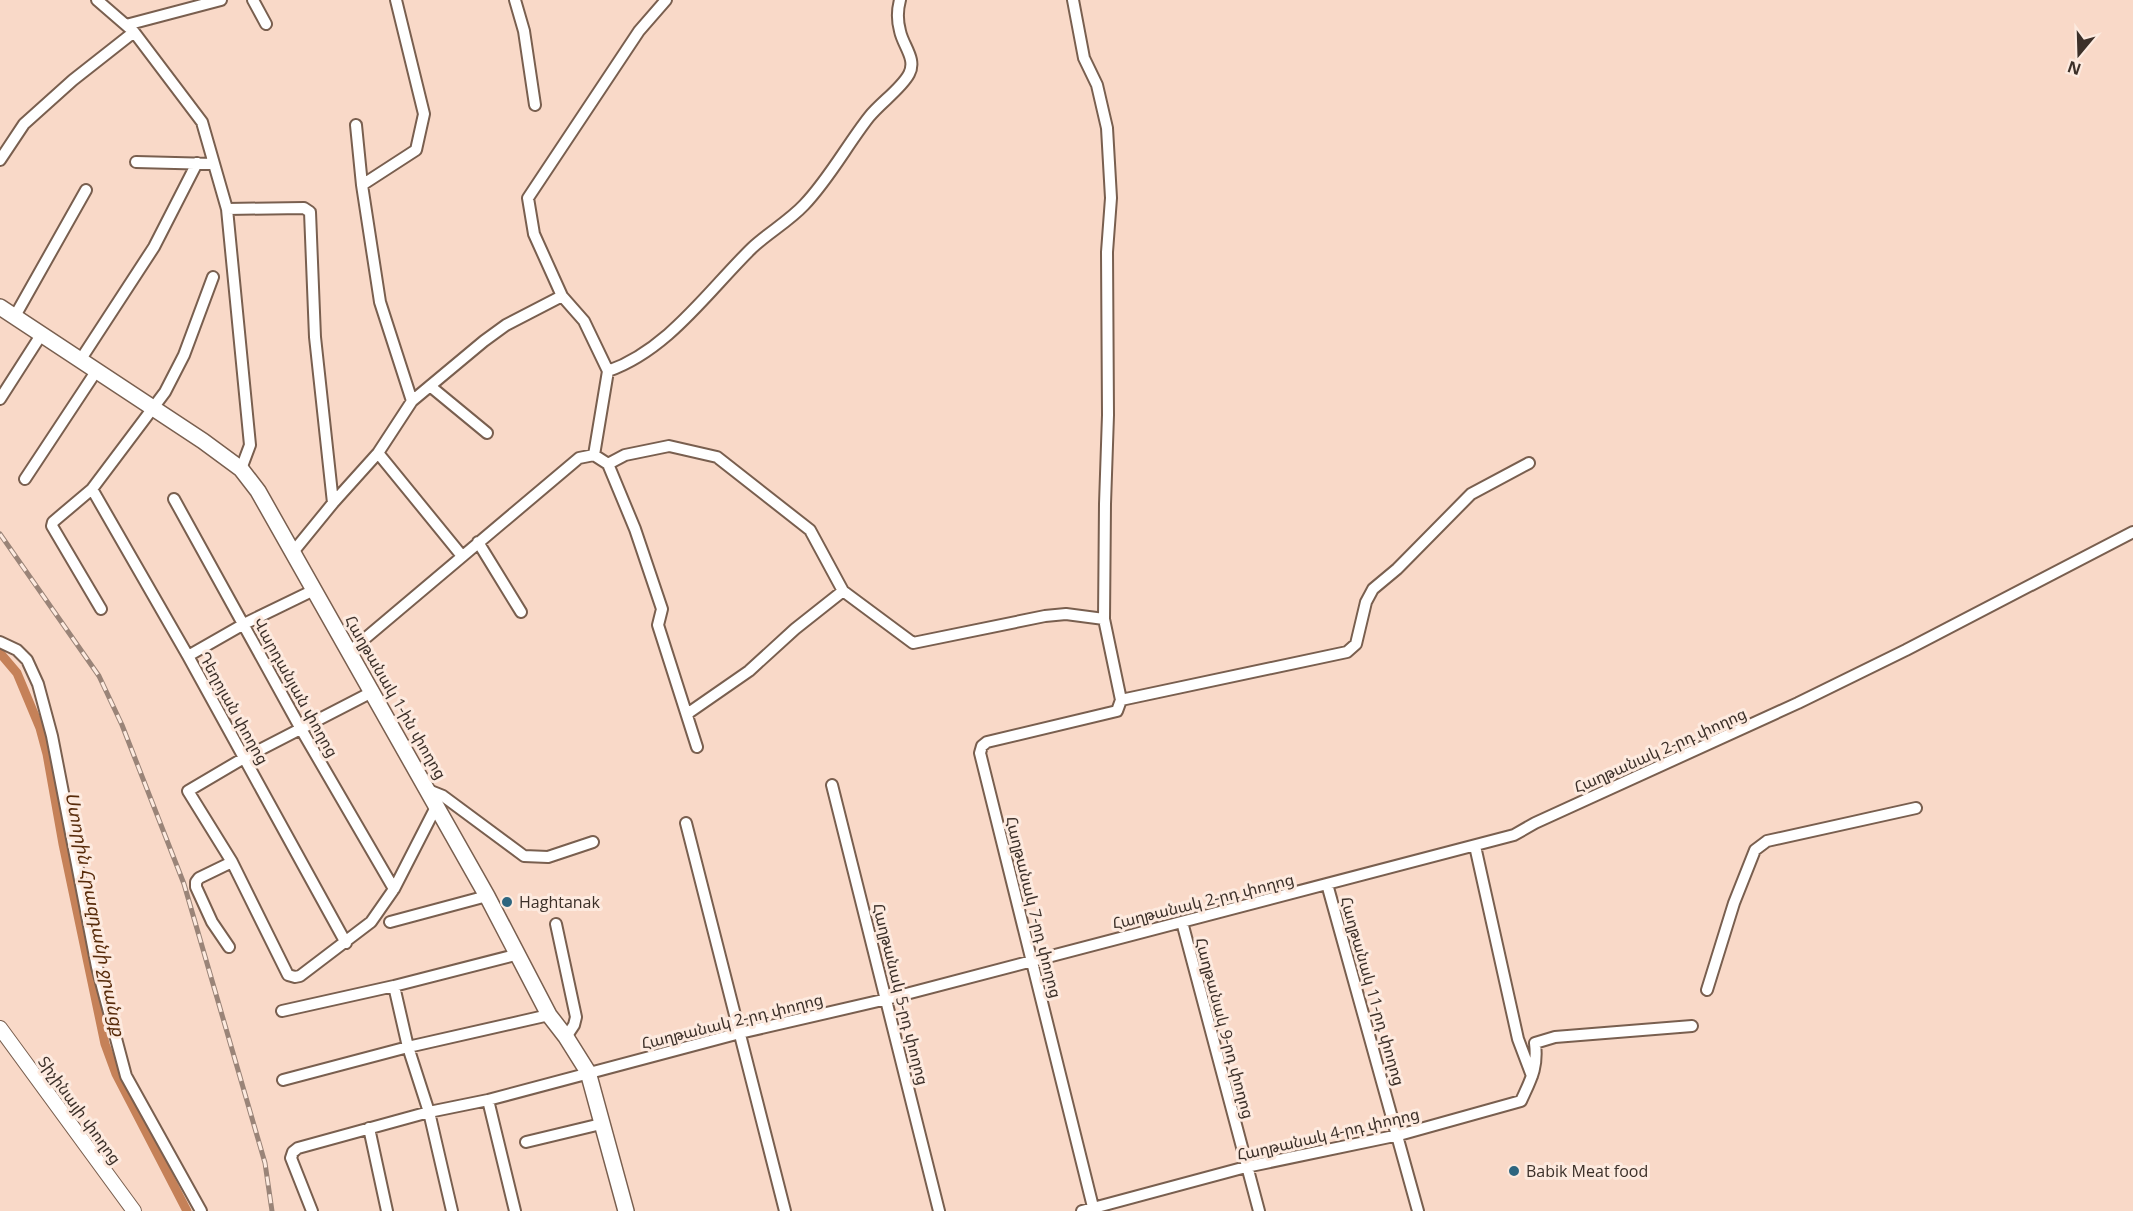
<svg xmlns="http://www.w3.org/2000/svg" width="2133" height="1211" font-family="'Open Sans','Noto Sans Armenian',sans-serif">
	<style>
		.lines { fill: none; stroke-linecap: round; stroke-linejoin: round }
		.canal { stroke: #c58158; stroke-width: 9 }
		.minor-casing { stroke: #795f4f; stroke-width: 14 }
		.tertiary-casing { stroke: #795f4f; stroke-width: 16 }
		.secondary-casing { stroke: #795f4f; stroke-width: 18 }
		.minor { stroke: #fff; stroke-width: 10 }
		.tertiary { stroke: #fff; stroke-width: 14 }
		.secondary { stroke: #fff; stroke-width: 15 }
		.rail-casing { stroke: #9a8478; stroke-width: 5 }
		.rail { stroke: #fdeadf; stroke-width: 3; stroke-dasharray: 9; stroke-linecap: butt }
		.poi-dot { fill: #2d657f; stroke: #fdeadf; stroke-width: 2 }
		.labels { text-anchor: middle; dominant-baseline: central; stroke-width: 6; stroke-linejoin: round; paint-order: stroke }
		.street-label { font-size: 16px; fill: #3c3029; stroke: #fdeadf }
		.poi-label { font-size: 16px; fill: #3c3029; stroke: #fdeadf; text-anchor: start }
		.water-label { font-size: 18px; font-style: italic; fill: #572a09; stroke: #fdeadf }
	</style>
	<rect width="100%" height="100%" fill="#f9d9c8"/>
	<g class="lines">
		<path class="canal" d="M0,653l17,20 23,55 7,26 16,90 42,200 11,30 71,137"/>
		<g class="minor-casing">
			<path id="minor" d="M97,0l37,32 68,90 25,87 23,236 -9,24
				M253,0l13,24
				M396,0l28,114 -8,36 -54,35 18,117 32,99
				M515,0l9,31 11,74
				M1073,0l11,58 13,27 10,43 4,70 -4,54 1,163 -3,89 -1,115 17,81 -4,11 -130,31 -5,4 -2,7 114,458
				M126,25l95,-25
				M356,125l6,60
				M0,160l24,-36 49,-44 61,-48
				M136,162l78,2
				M227,209l77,-1 6,4 5,125 18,166
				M15,316l71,-126
				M81,359l73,-112 43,-84
				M608,371c60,-21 100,-80 144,-123 16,-15 37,-27 52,-43 25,-26 43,-60 65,-88 11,-14 32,-28 40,-43 8,-15 -6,-28 -9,-43 -3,-11 -3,-20 0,-31
				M430,386l57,47
				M0,399l41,-64
				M378,453l84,103
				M594,455l14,-84 -24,-50 -22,-25 -28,-62 -6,-36 111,-167 27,-31
				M608,464l17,-9 44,-9 48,11 93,73 33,61 70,52 132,-27 21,-2 38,5
				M25,479l72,-109
				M92,489l96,167 158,287
				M174,499l127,230 93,160
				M478,542l43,70
				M293,552l40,-49 45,-50 34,-52 72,-60 22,-16 56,-29
				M101,609l-49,-83 1,-4 39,-33 73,-97 19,-37 29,-78
				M0,642l17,8 10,10 11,24 14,52 45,231 29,109 75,135
				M349,652l230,-194 15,-3 14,9 27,65 27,80 -4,16 39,122
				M188,656l56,-32 70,-34
				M372,692l-128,66 -56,33 44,71 56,113 7,2 5,-1 71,-54 23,-33 43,-84
				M1121,700l226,-48 9,-8 10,-42 7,-13 24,-20 74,-75 58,-31
				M687,714l62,-43 46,-42 48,-38
				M832,785l107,426
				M428,790l15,6 81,60 24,1 45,-15
				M686,823l99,388
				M1475,846l43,193 14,37
				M1327,884l91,327
				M390,922l97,-26
				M1182,922l77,289
				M556,924l20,93 -2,8 -8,12
				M229,947l-17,-25 -16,-35v-5l3,-4 33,-16
				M394,986l14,61 21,65 23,99
				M1707,990l27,-87 21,-53 12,-9 149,-33
				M282,1011l112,-25 125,-32
				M283,1080l125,-33 141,-32
				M488,1100l27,111
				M369,1128l18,83
				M526,1142l75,-18
				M312,1211l-21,-53 2,-6 5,-4 131,-36 59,-12 252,-67 147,-34 627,-164 21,-12 263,-120 108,-53 227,-118
				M1082,1211l164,-44 153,-32 122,-34c10,-22 17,-33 14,-58l20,-6 137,-11"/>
		</g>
		<g class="tertiary-casing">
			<path id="tertiary" d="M0,1028l134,183"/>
		</g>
		<g class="secondary-casing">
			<path id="secondary" d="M0,307l203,134 38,28 17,22 229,405 62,119 17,22 22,35 38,139"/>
		</g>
		<use href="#minor" class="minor"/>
		<use href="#tertiary" class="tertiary"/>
		<use href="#secondary" class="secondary"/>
		<g class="rail-casing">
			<path id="rail" d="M0,534l99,142 23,49 62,159 81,279 7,48"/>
		</g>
		<use href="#rail" class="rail"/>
	</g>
	<g class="poi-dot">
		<circle cx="507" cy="902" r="6"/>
		<circle cx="1514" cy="1171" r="6"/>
	</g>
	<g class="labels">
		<g class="street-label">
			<text transform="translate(296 687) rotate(61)">Վարդանյան փողոց</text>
			<text transform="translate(396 697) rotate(60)">Հաղթանակ 1-ին փողոց</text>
			<text transform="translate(234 708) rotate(61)">Դեղոյան փողոց</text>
			<text transform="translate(1660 750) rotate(-24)">Հաղթանակ 2-րդ փողոց</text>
			<text transform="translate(1203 901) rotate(-14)">Հաղթանակ 2-րդ փողոց</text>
			<text transform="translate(1034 907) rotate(76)">Հաղթանակ 7-րդ փողոց</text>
			<text transform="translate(1373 991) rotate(74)">Հաղթանակ 11-րդ փողոց</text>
			<text transform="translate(901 994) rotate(76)">Հաղթանակ 5-րդ փողոց</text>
			<text transform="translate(732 1021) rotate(-14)">Հաղթանակ 2-րդ փողոց</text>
			<text transform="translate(1225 1028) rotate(75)">Հաղթանակ 9-րդ փողոց</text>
			<text transform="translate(80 1110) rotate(54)">Տիչինայի փողոց</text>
			<text transform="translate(1328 1134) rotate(-13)">Հաղթանակ 4-րդ փողոց</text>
		</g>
		<g class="poi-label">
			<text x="519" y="902">Haghtanak</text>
			<text x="1526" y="1171">Babik Meat food</text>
		</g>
		<g class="water-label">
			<text transform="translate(96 914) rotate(79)">Ստորին Հրազդանի ջրանցք</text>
		</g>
	</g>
	<g transform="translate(2079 54) rotate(199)" stroke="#fdeadf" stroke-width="4.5" paint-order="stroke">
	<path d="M0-4.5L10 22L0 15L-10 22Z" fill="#3c3029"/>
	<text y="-9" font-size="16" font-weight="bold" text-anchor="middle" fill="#3c3029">N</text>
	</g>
</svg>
